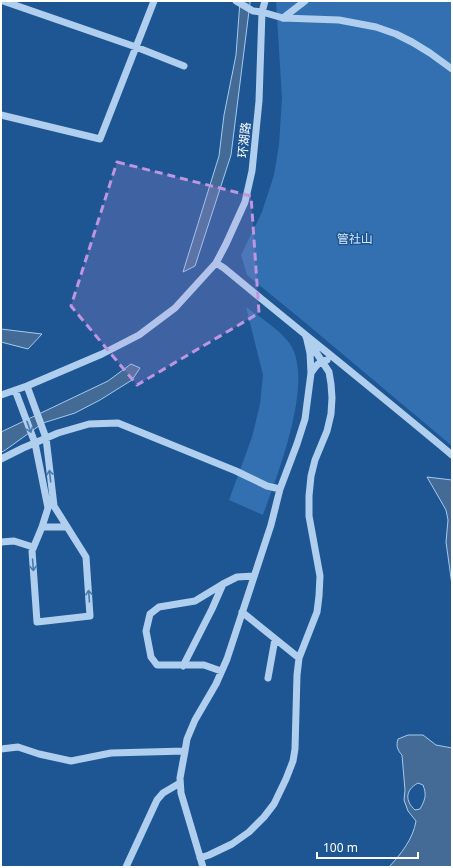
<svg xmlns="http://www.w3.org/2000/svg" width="453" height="868" font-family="'Noto Sans','Noto Sans SC',sans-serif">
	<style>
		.green { fill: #3270b1 }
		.water { fill: #436b96; stroke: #a3caf0; fill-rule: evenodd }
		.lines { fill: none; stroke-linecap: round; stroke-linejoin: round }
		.minor { stroke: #b0cfee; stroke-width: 7 }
		.oneway { stroke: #4a7aae }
		.marked { fill: #bd96df; fill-opacity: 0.2; stroke: #bd96df; stroke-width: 3; stroke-dasharray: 8 5; stroke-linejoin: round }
		.labels { text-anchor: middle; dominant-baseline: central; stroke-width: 3; stroke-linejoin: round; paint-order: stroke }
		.street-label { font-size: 12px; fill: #fff; stroke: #1e5693 }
		.park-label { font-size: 12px; fill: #d6e8fa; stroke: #1e5693 }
	</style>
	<rect width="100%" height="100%" fill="#1e5693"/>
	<path class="green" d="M276,1h176v445l-144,-121 -61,-50 -6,-20 21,-43 12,-37 5,-30 3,-47z
		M246,307c15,11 33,22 44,37 25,37 -13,132 -27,171l-34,-15 23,-63 8,-33 3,-29z"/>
	<path class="water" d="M240,1h10v2l-19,152 -36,111 -12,6 36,-116 5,-41 12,-60z
		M1,329l41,5 -14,15 -27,-7z
		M131,364l9,4 -8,12 -32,20 -25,13 -32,10 -39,28 -3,1v-20l107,-51z
		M427,477l25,3v105l-6,-43 2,-22 -2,-10z
		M408,735h15l13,10 16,3v119h-63c12,-13 24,-28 27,-46l-8,-10 -4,-11 1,-10 -3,-35c-5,-5 -6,-10 -4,-16zM418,783l5,2c4,10 2,15 -3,24l-5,1c-10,-9 -10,-20 3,-27z"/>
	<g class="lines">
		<path class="minor" d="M3,1l133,46 48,19
			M236,1l17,10 9,1 21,6 56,2 37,7 20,7 16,8 18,11 22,16
			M283,18l22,-17
			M1,115l99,24 54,-138
			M216,263l8,5c76,63 153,124 228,187
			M311,373c4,-6 8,-12 16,-13
			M15,390l20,53 13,65 -6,19 -10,24 5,71 53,-6 -4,-59 -32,-51 -8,-68 -19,-52
			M1,395l26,-9 75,-32 37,-19 36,-27 41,-45 10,-19 19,-42 7,-31 7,-70 3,-89 3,-11
			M1,459l22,-11 35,-15 31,-9 29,-1 118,48 31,15 13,3
			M42,527h24
			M1,542l13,-1 19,6
			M242,612l57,46
			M183,666l29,-57 11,-25
			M221,671l-17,-6h-47l-6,-8 -5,-26 4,-17 9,-7 36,-6 28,-17 14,-7 17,-1
			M268,678l7,-39
			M1,749l17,-2 21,7 32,7 40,-8 74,-2
			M200,858l9,-3 23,-11 17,-12 15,-15 10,-13 12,-25 7,-18 2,-12 2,-74 2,-17 18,-46 2,-16 1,-20 -11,-60v-20l2,-20 4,-16 12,-29 4,-17 1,-16 -1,-14 -2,-12 -23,-35
			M126,867l31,-67 6,-7 17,-10
			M203,867l-22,-74 -1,-15 5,-27 2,-12 8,-19 21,-36 11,-25 44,-134 9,-36 17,-45 8,-25 6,-46 -1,-20 -3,-13"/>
	</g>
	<defs><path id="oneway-shaft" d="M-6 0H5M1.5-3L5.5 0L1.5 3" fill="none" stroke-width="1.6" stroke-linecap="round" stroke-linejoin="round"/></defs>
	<g class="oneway">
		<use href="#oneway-shaft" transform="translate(29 427) rotate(70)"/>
		<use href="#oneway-shaft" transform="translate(50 476) rotate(-97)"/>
		<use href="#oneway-shaft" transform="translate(33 565) rotate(86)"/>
		<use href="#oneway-shaft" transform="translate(89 596) rotate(-94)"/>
	</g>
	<path class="marked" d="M117,162l134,34 8,117 -122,72 -66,-79z"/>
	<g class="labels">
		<g class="street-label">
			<text transform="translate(244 140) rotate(-84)">环湖路</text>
		</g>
		<g class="park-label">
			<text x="355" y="238">管社山</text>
		</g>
	</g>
	<rect width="453" height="868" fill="none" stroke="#ffffff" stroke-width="4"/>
	<path d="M317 852v6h101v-6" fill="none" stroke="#ffffff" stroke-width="2"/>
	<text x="323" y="852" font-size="12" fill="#ffffff" stroke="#1e5693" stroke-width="3" paint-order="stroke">100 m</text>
</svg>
